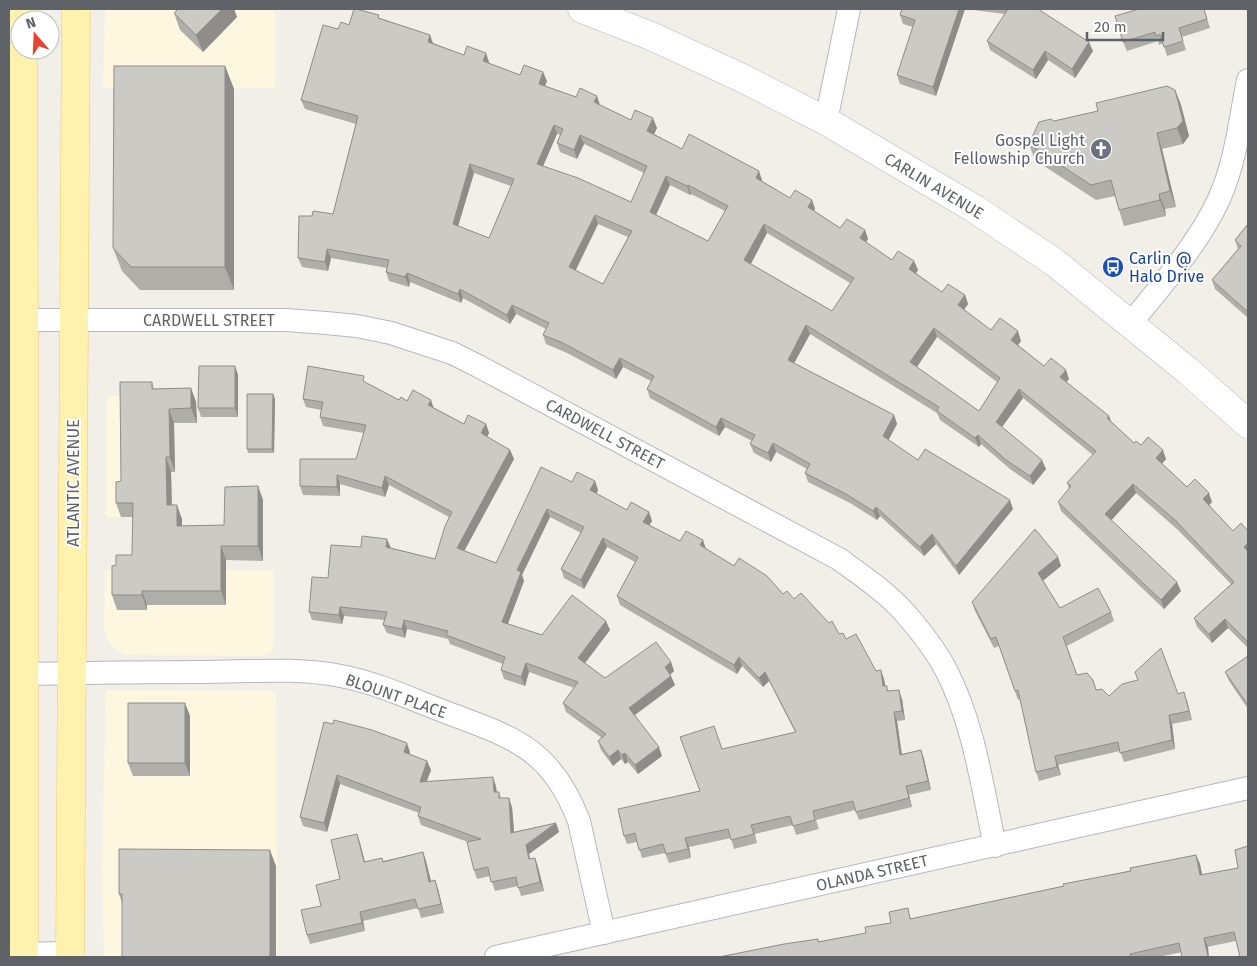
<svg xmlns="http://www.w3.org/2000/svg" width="1257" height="966" font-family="'Fira Sans',sans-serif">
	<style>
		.commercial { fill: #fef7e0 }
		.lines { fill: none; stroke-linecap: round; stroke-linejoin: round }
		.street-casing { stroke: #b5b8bc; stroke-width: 24 }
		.secondary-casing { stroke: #b6babf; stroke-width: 29 }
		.primary-casing { stroke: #f2c960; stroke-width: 29 }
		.street { stroke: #fff; stroke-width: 22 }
		.secondary { stroke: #fff; stroke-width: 28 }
		.primary { stroke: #fff2af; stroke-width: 28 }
		.wall { fill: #afaea9; fill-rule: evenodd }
		.shaded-wall { fill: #8f8d8a }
		.building { fill: #cccac5; stroke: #8f8d8a; fill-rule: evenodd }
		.labels { text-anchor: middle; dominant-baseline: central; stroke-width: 4; stroke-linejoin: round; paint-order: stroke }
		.worship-label { font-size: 16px; fill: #5b616d; stroke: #fff; text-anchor: end }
		.street-label { font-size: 16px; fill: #5f6368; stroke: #fff }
		.transit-label { font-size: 16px; fill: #164399; stroke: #fff; text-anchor: start }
	</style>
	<rect width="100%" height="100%" fill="#f1efe8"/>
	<path class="commercial" d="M105,9h170v79h-172z
		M107,396h50l17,52 1,24h-19l-4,24h19l1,21h-66z
		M105,570h169v77l-1,3 -8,5 -6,1 -133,-1 -8,-4 -6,-5 -6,-10 -2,-10z
		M106,690l170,1 1,266h-173l-2,-91z"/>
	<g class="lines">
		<g class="street-casing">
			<path id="street" d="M826,121l23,-112
				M24,320h262l40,3 31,3 34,7 61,20 26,13 361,193c22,16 46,32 65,53 15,17 31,37 42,58 28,54 36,116 49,176
				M1131,323c30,-37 68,-80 88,-124 17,-38 21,-79 29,-119
				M23,674c59,-1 119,-2 178,-2 46,0 94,-5 140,4 37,7 72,24 107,37 67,25 103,36 131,108l25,112
				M9,954l61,-1
				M496,957l752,-169"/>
		</g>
		<g class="secondary-casing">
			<path id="secondary" d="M582,9l69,27 89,41 86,44 149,88 79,53 134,109 60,53"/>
		</g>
		<g class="primary-casing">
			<path id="primary" d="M23,9v11
				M23,50l1,270v637
				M70,957l6,-948"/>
		</g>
		<use href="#street" class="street"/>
		<use href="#secondary" class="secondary"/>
		<use href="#primary" class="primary"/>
	</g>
	<path class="wall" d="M178,9h56l3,8 -34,35 -23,-22 -6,-17z
		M902,9h136l55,42 -18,27 -27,-18 -12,19 -46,-29 -3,-9 18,-27 -40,-5 -29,87 -36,-12 -3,-9 16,-48 -10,-3 -3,-9z
		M1204,9l6,19 -28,9 4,13 -19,6 -4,-13 -4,2 -1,-4 -31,10 -4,-9z
		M380,18l50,17 3,8 31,12 25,7 -1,1 32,12 27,6 -2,5 55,19 31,15 26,8 -3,6 28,15 80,31v1l28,17 22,2 3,9 -1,2 26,17 25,2 3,9 -2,3 26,18 22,1 4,9 -2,3 26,19 23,3 3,9 -4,6 27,20 30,11 -3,4 26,21 25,13 -3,3 43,34 3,7 22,20 7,2 25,14 -4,5 25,23 25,15 -3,3 24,26h15v117l-20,-20 -16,15 -15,-16 -3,-9 37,-34 -53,-54 -42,-37 -25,27 70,71 -17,18 -103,-98 -3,-9 11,-13 -2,-6 26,-28 -70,-57 -21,29 44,42 -13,16 -23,-16 -29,-25 -2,3 -39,-27 -3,-7 -127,-79 -16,29 100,52 3,9 -9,16 30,20 95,49 -54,66 -23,-31 -12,12 -44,-40 -3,4 -27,-17 -42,-21 -3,-9 2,-4 -31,-17 -5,10 -17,-9 -4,-9 2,-3 -27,-14 -6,9 -69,-38 -3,-9 4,-8 -28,-14 -7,12 -49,-26 -21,-9 -3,-9 3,-6 -30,-15 -6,10 -47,-26 -2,5 -51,-21 -1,5 -20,-6 -3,-9 1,-4 -56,-10 -3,13 -26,-4 -4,-9 14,-42 21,-2 23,-90 -51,-15 -4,-9 37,-71 11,-4zM557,134l3,1 -3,8 3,9 17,7 7,-15 60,29 -13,29 -88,-36zM474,173l37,13 -22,52 -31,-12zM670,185l20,10 1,-1 34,17 -17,30 -52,-26zM598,224l30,13 -25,47 -28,-13zM767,233l83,50 -18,28 -81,-47zM937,337l60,45 -18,29 -62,-44z
		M225,66l9,23v201h-94l-18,-19 -9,-23z
		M1175,90l6,15 8,31 -6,8 -21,5 14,58 -11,2 1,7 -42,10 -5,-16 -4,-14 -19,4 -61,-40 -6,-16 25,-23 44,-10z
		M1248,224v94l-33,-29 -3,-9 26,-31 -3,-9z
		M235,366l3,9v42h-37l-3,-9z
		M152,382l2,7 37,-1 5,14 1,21h-23l1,49h-4l1,33 10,14v7l42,-1 34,-39 5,14v61l-37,-1v45h-79v5h-30l-5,-15 4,-30 16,-10 1,-38h-12l-5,-14z
		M366,383l33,17 8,1 27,7 30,16h22l3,9 -2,4 23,13 4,9 -50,92 32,12 76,-81 23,-1 3,9 -2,4 31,16 22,2 3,9 -3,4 31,16 26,8 77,45 11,5 45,35 7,5 38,40 1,7 4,5 13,8 3,21 -8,1 5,33 19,-4 3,9 7,31 -22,5 3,12 -53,13 -4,-10 -39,10 3,9 -23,6 -3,-10 -38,9 2,9 -23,6 -3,-11 -42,9 2,11 -22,5 -4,-10 -23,5 -5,-16 -10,2 -3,-8 76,-45 22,-42 73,-17 -26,-51 -6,6 -21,-21 -5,8 -117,-69 -3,-9 18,-34 -28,-15 -23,42 -20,-11 -3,-9 20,-36 -31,-16 -28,58 2,6 -16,43 34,11 68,-5 -25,33 20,15 66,-16 3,9 -4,4 5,10 -40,30 27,41 -24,18 -10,-12 -3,2 -4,-5 -8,7 -12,-16 -3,-9 4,-3 -36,-26 -3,-9 11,-15 -45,-16 -4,14 -21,-7 -3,-9 2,-6 -53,-20 -2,-5 -41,-10 -2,9 -18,-5 -4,-8 1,-5 -40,-4 -2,8 -30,-4 -3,-8 19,-34 33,-31 30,1 44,11 14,-42 -60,-32 -4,12 -45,-13v12l-37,-1 -3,-9 56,-27 8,-26 -41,-7 -3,-9 1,-7 -15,-3 -3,-8z
		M273,394l2,5 -1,54h-26l-1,-4z
		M1058,557l3,9 -18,15 17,27 51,4 3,9 -47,25 10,29 20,15 12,6 69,-2 9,7 5,19 -20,4 3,25 -51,13 -4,-11 -62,14 3,10 -22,6 -3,-9 -16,-73 -2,1 -19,-54 -5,2 -19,-37 -3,-9z
		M1248,656v53l-19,-28 -4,-9z
		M185,703l5,13v60h-57l-5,-13z
		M324,722l86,30 -1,2 18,7 4,9 -4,11 69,5 1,6h2l2,6 11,9 2,25 42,-9 3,9 -30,22 1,5 5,-1 3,9 6,24 -23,5 -3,-10 -23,5 -5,-15 -13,3 -3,-9 -6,-28 -47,-17 -3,-9 1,-3 -79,-29 -13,48 -24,-6 -3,-9z
		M357,834l3,9 5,19 18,-1 40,-9 3,9 5,20 4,-1 3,9 6,24 -23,5 -3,-10 -55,13 2,10 -55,13 -3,-9 14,-29 19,-27z
		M1248,846l-12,95 -78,16h-439l100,-15 47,-9 25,-10 20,-6v2l153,-33 132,-31 4,9 2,11 36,-7z
		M276,866v91h-154v-54l-3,-9z"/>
	<path class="shaded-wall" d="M222,9h12l3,8 -34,35 -7,-17z
		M959,9h6l-29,87 -3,-9z
		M430,35l3,9 -5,-2z
		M1089,42l4,9 -18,27 -3,-9z
		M1045,51l3,9 -12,19 -3,-9z
		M486,53l3,9 -3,8 -3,-9z
		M225,66l9,23v201l-9,-23z
		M543,72l4,9 -5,12 -3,-9z
		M1175,90l6,15 8,31 -6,8 -6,-16z
		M597,96l3,9 -6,-3z
		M653,118l4,10 -6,12 -4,-9z
		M554,125l3,9 -17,39 -3,-9z
		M1157,133l5,16 14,58 -6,-16z
		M580,135l4,9 -7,15 -3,-9z
		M470,164l4,9 -18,60 -3,-9z
		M759,171l3,9 -3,7 -3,-9z
		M666,176l4,9 -17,36 -3,-9z
		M688,185l3,9 -1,1 -3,-9z
		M1159,194l6,15 1,7 -6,-16z
		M812,200l3,9 -4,7 -3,-9z
		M595,215l3,9 -25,52 -4,-9z
		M764,224l3,9 -19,36 -4,-9z
		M865,230l3,9 -5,8 -3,-9z
		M327,249l4,9 -3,13 -3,-9z
		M914,261l4,9 -5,8 -4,-9z
		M407,273l3,9 -1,5 -4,-10z
		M460,289l3,9 -2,5 -3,-9z
		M965,295l3,9 -7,10 -3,-9z
		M512,305l4,9 -6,10 -3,-9z
		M806,325l4,9 -19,35 -3,-9z
		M934,328l3,9 -23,34 -4,-9z
		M1018,331l3,10 -6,8 -4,-9z
		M620,358l3,9 -7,12 -3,-9z
		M235,366l3,9v42l-3,-9z
		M1066,370l3,9 -6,7 -3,-9z
		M191,388l5,14 1,21 -6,-15z
		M1019,389l4,9 -24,33 -3,-9z
		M273,394l2,5 -1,54 -2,-4z
		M431,400l3,9 -6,-4z
		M169,409l5,14 1,49 -5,-15z
		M894,415l3,9 -11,21 -3,-9z
		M1109,416l3,9 -5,-7z
		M721,418l4,9 -6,9 -3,-9z
		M486,424l3,9 -5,9 -3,-9z
		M978,435l3,9 -2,3 -4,-9z
		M773,443l3,9 -5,10 -3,-9z
		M510,450l4,9 -53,98 -4,-9z
		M1163,450l3,9 -7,8 -3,-9z
		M166,457l5,15 1,47 -5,-14z
		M1042,460l4,9 -13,16 -3,-9z
		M337,475l3,9v12l-3,-9z
		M385,476l4,9 -4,12 -3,-9z
		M595,481l3,9 -4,9 -4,-9z
		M1133,484l3,9 -27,30 -4,-9z
		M258,486l5,14v61l-5,-15z
		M1209,493l3,9 -6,6 -3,-9z
		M1010,500l3,9 -54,66 -3,-9z
		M177,505l5,14v21l-5,-14z
		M876,507l4,9 -3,4 -4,-9z
		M547,509l3,8 -28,58 2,6 -19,50 -3,-9 15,-52z
		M649,512l3,9 -6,10 -3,-9z
		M932,534l4,10 -12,12 -4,-9z
		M603,538l4,9 -23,42 -3,-9z
		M387,539l4,9 -1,8 -4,-9z
		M703,540l3,9 -6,-4z
		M1248,543v12l-4,-8z
		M221,546l5,14v45l-5,-14z
		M1058,557l3,9 -20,16 -3,-9z
		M1177,582l4,9 -17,18 -3,-9z
		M142,591l5,14v5l-5,-15z
		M340,607l4,9 -2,8 -3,-9z
		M1225,619l3,9 -16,15 -3,-9z
		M404,620l3,9 -2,9 -3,-9z
		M606,621l4,9 -28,37 -4,-9z
		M739,657l3,9 -5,8 -3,-9z
		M671,662l3,9 -6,5 -3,-9z
		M526,663l3,9 -4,14 -4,-9z
		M881,670l3,9 3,16 -4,-9z
		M765,672l4,9 -6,6 -4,-9z
		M671,676l4,9 -43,32 -3,-9z
		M899,690l3,9 3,21 -3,-9z
		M1184,692l3,9 5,19 -3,-9z
		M185,703l5,13v60l-5,-13z
		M894,712l3,9 6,43 -3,-9z
		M1169,715l3,9 3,25 -3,-9z
		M407,743l3,9 -3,9 -3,-9z
		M659,747l3,9 -24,18 -3,-9z
		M618,750l3,9 -8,7 -4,-9z
		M921,750l3,9 7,31 -3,-9z
		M625,753l3,9 -3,2 -3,-9z
		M1055,756l3,9 3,10 -4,-8z
		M427,761l4,9 -8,20 -3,-8z
		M337,775l3,9 -13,48 -3,-9z
		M493,777l3,9 1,15 -3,-9z
		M906,786l3,9 3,12 -3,-9z
		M509,798l3,9 3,35 -4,-9z
		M556,823l3,9 -30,22 3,14 -3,-9 -3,-14z
		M357,834l3,9 7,28 -3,-9z
		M685,838l4,9 2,11 -3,-9z
		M270,850l6,16v91h-5l-1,-1z
		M423,852l3,9 7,29 -4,-8z
		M1196,855l4,9 4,20 -4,-9z
		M535,858l3,9 6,24 -4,-9z
		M435,880l3,9 6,24 -3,-9z
		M360,912l3,9 2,10 -3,-8z
		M1204,938l4,9 1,10h-1z"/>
	<path class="building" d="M178,9h44l-26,26 -22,-22z
		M354,9h2l23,6 -1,3 52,17 -2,7 36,13 3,-9 19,7 -3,8 37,14 4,-10 19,7 -4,12 37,13 4,-9 17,8 -3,6 37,18 4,-10 18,8 -6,13 35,18 7,-15 70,37 -3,7 34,20 5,-8 17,10 -4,7 32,21 7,-9 18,11 -5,8 32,22 6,-9 16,10 -5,8 33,23 6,-8 17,11 -7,10 33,25 9,-12 18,13 -7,9 33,26 7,-8 15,12 -6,7 49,39 -2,2 27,25 2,-2 5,4 7,-8 15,13 -7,8 31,29 8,-8 14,14 -6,6 30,32 8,-8 7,8v12l-4,4 4,5v90l-23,-23 -16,15 -15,-16 40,-36 -59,-62 -42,-36 -28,30 72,68 -16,18 -103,-98 13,-16 -4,-3 29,-32 -77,-62 -23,33 46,38 -12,16 -24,-16 -28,-25 -3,3 -38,-27 2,-4 -133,-82 -18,35 106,55 -11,21 35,24 7,-11 85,51 -54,66 -24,-32 -12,13 -44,-40 -3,4 -27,-17 -41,-21 5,-9 -37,-21 -5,10 -18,-9 5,-9 -34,-17 -5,9 -69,-38 7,-13 -34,-18 -7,12 -50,-27 -20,-8 6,-12 -37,-18 -5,10 -47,-26 -2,5 -51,-21 -2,4 -19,-5 3,-12 -62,-11 -2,13 -27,-4 1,-42h13l1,-5 20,3 25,-98 -57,-16 22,-75 15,4 3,-7 8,3zM554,125l9,4 -6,14 17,7 6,-15 67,31 -16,36 -53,-24 -41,-14zM470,164l44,15 -25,59 -36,-14zM666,176l21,10 1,-1 40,21 -20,35 -58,-29zM595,215l37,16 -29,53 -34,-17zM764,224l90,54 -22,33 -88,-51zM934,328l66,50 -21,33 -69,-49z
		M902,9h57l-26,78 -36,-12 18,-55 -15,-5z
		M1008,9h30l51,33 -17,27 -27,-18 -12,19 -46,-29z
		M1139,9h65l3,10 -28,9 4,13 -19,6 -4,-13 -4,2 -1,-4 -32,10 -8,-26z
		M114,66h111v201h-94l-18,-19z
		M1167,86l8,4 8,31 -6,7 -20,5 13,58 -11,3 1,6 -41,10 -8,-30 -20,5 -62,-41 10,-22 12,-3 3,2 44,-10 -2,-8z
		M1248,224v88l-36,-32 29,-34 -6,-6z
		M199,366h36v42h-37z
		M308,366l56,10 -1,5 36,19 2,-3 6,4 6,-11 18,10 -3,5 36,19 4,-9 18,9 -5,9 29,17 -53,98 39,15 45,-96 31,15 5,-10 18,9 -5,9 37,20 4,-8 18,10 -6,10 37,19 6,-10 17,9 -3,5 34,21 5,-8 28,18 16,18 4,-3 7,8 7,-6 28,30 3,-2 7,13 4,-1 3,6 10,-5 20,37 5,-1 2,16h4v5l12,-1 3,21 -8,1 6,43 21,-5 7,31 -22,5 3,12 -53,14 -3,-11 -40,10 2,9 -22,6 -3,-10 -39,9 3,9 -23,6 -3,-11 -43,9 3,11 -22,5 -3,-10 -24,6 -4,-17 -11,3 -6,-27 82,-18 -20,-54 34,-11 8,23 74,-17 -31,-60 -6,6 -20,-21 -5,8 -117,-69 21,-39 -35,-19 -22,42 -20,-11 23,-42 -37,-18 -30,61 4,2 -19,50 40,13 30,-40 34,26 -28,37 27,20 51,-36 15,20 -6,5 6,9 -42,32 30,39 -24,18 -10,-12 -3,2 -4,-5 -9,7 -11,-16 8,-7 -43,-31 15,-21 -52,-19 -5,14 -20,-7 4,-13 -59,-22 2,-4 -44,-11 -2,9 -19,-4 4,-13 -47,-5 -1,8 -30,-3 3,-35 16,1 3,-33 30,2 1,-11 25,3 -1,8 49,12 10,-33 7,-14 -67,-36 -3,12 -45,-13v12l-37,-1v-27h56l10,-34 -46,-8 3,-15 -20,-3z
		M120,382h32v7l39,-1v20l-22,1 1,48h-4l1,48h10v21l47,-1 1,-38 33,-1v60h-37v45h-79v4h-30v-29l4,-1v-10h16l1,-52h-17v-21l5,-1z
		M247,394h26l-1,55h-25z
		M1035,529l23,28 -20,16 22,35 38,-20 13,24 -48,25 14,38 10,-2 6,7 3,10 6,-1 7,7 13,-12 16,-4 -3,-8 26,-24 17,46 6,-2 5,19 -20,4 3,25 -52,13 -2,-11 -63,14 2,11 -21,5 -18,-82 -3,1 -19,-54 -5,2 -19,-37z
		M1248,656v49l-23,-33z
		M128,703h57v60h-57z
		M334,720l38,10 35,13 -3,9 23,9 -7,21 73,-5 1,15h5v6h10l2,35 45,-10 -30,22 3,14 6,-1 5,24 -22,6 -2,-11 -25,5 -3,-15 -14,3 -7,-28 14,-3 -63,-23 3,-9 -84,-32 -13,48 -24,-6 24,-95 9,2z
		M357,834l7,28 18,-4 1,4 40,-10 6,30 6,-2 6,24 -23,5 -3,-10 -55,13 2,11 -55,12 -6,-25 20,-4 -5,-21 24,-6 -9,-39z
		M1248,846v111h-8l-6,-25 -30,6 4,19h-26l-3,-14 -49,11 1,3h-412l65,-13 34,-5v3l48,-9 -1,-6 26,-4 -2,-11 19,-4 2,11 154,-33 -1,-2 68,-13 -1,-3 66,-13 4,20 38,-7 -3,-18z
		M119,849l151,1v106l-5,1h-143v-63h-3z"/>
	<defs>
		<g id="church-disc" transform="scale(1.125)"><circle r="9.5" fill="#6b7280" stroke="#fff"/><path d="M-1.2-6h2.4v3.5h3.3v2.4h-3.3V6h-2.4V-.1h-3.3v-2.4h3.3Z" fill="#fff"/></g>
		<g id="bus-disc" transform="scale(1.125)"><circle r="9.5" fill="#1a4fb4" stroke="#fff"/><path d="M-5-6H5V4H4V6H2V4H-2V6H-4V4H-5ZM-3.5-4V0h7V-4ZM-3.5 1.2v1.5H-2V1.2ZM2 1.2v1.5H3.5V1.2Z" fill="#fff"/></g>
	</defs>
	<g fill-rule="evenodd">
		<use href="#church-disc" x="1101" y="149"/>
		<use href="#bus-disc" x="1113" y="267"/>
	</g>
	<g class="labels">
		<g class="worship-label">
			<text x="1085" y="140">Gospel Light<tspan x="1085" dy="18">Fellowship Church</tspan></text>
		</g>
		<g class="street-label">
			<text transform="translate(934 186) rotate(31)">CARLIN AVENUE</text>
			<text x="209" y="320">CARDWELL STREET</text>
			<text transform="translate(605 434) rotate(28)">CARDWELL STREET</text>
			<text transform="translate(73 483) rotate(-90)">ATLANTIC AVENUE</text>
			<text transform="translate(396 696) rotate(19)">BLOUNT PLACE</text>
			<text transform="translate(872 873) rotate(-13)">OLANDA STREET</text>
		</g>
		<g class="transit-label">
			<text x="1129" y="258">Carlin @<tspan x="1129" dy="18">Halo Drive</tspan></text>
		</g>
	</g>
	<rect width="1257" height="966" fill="none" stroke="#5f6368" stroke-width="20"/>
	<g transform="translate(35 35) rotate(341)"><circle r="24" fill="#ffffff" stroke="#bfc1c3"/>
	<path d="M0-4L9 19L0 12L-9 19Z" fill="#ea4335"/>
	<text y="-8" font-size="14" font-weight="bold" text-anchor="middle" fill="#5f6368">N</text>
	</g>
	<path d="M1087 32v8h76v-8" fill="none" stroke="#5f6368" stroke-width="2.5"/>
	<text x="1094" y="32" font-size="15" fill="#5f6368" stroke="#ffffff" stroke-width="4" paint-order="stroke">20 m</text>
</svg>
